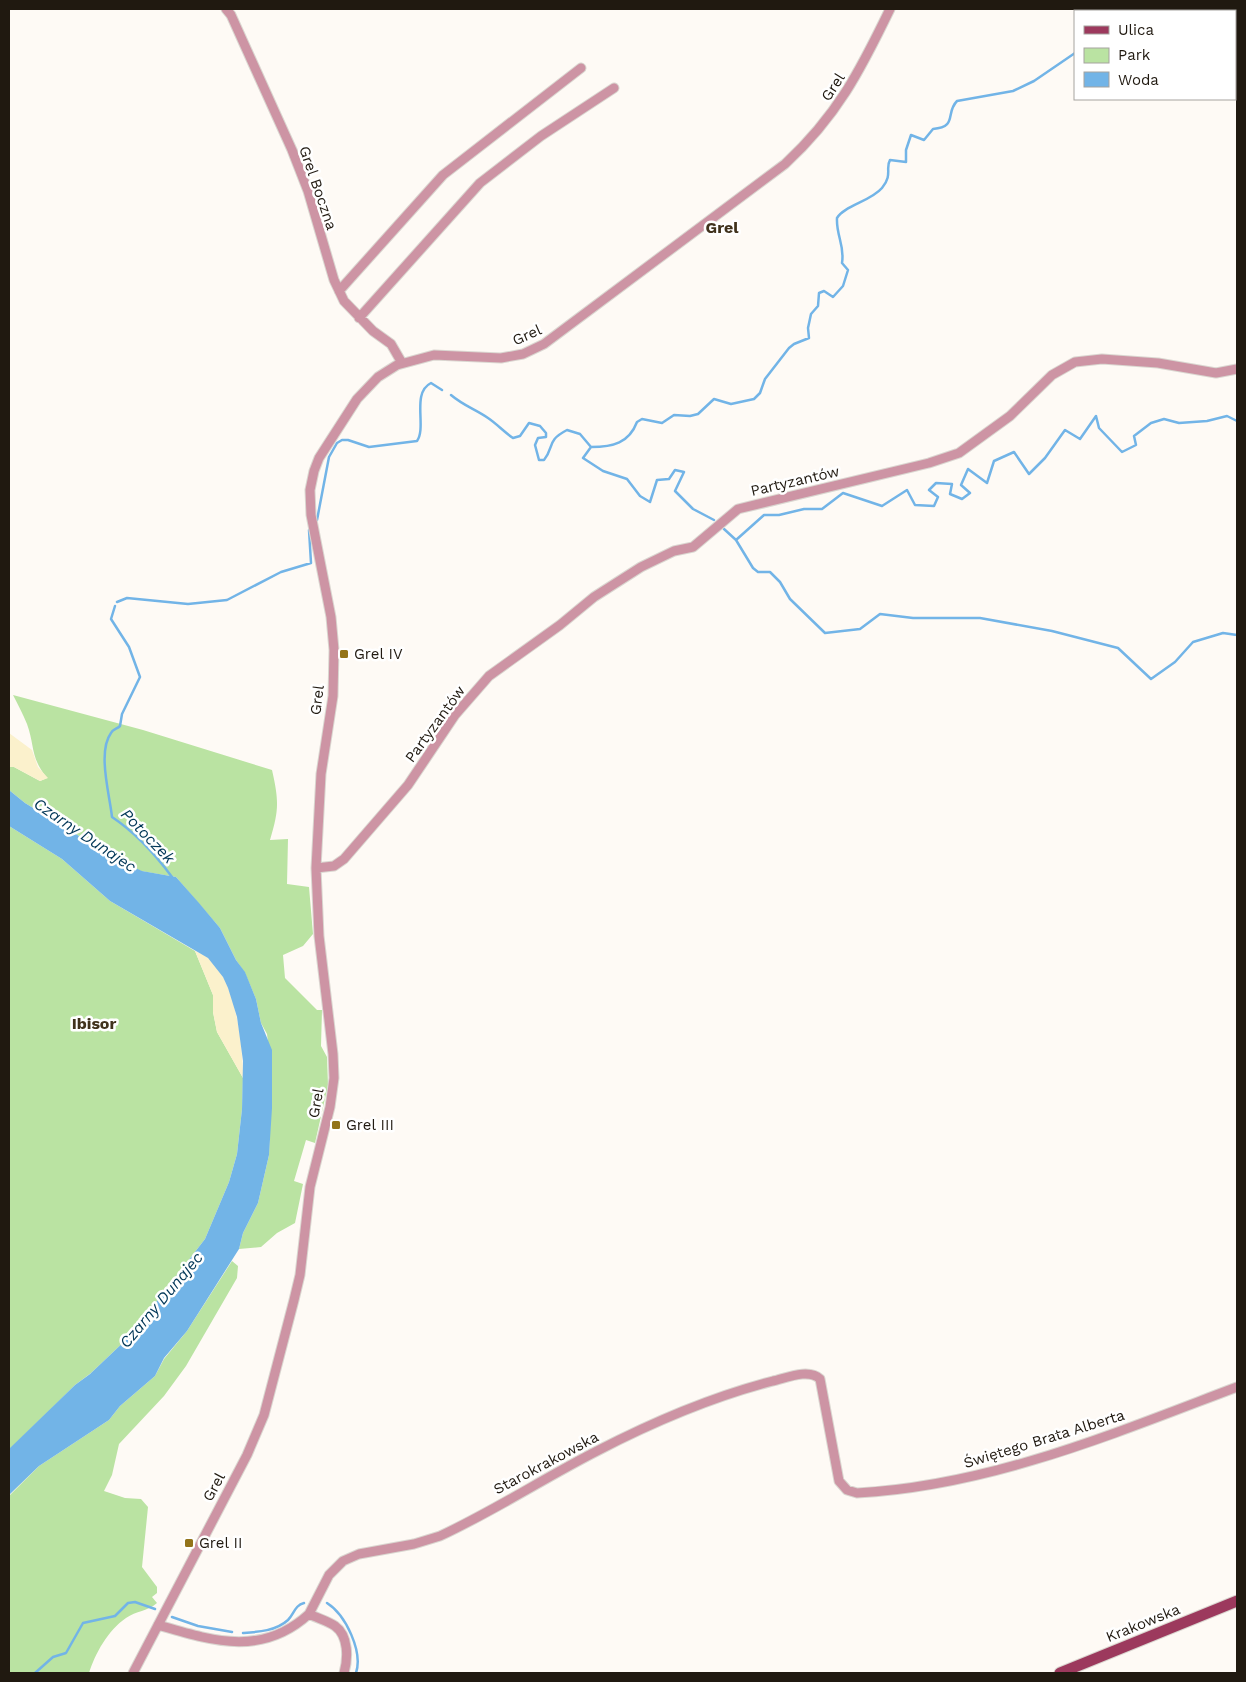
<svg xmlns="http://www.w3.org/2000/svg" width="1246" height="1682" font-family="'Work Sans',sans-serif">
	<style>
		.green { fill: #bae3a2 }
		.sand { fill: #fbf1cc }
		.water { fill: #72b4e7 }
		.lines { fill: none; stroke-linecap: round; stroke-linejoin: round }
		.stream { stroke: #72b4e7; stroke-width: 2.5 }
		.minor-casing { stroke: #dad6d0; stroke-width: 11 }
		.major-casing { stroke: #dad6d0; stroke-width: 13 }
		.minor { stroke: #cd94a4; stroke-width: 9 }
		.major { stroke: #9c395d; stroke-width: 11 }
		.poi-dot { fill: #93741b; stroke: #fff; stroke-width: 2 }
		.labels { text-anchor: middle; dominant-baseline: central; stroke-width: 5; stroke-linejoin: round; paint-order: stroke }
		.street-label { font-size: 15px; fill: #201910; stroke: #fff }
		.poi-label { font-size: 15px; fill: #201910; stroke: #fff; text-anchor: start }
		.neighbourhood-label { font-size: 16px; font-weight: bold; fill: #40321c; stroke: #fff }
		.water-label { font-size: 16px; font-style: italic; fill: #003657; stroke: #fff }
	</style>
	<rect width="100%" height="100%" fill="#fefaf5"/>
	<path class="green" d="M13,695l130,35 129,40c7,31 7,40 -2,70l18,-1 -1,45 22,3 4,47 -10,12 -20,9 2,23 32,32h5l-1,36 6,11 1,28 -13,58 -9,-3 -12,41 9,3 -8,39 -18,10 -16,14 -22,2 4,-16 15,-30 11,-48 3,-79 -5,-42 -6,-11 -5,-24 -11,-26 -9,-13 -16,-32 -44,-51 -35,-6 -21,-10 -95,-58 -16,-13v-23h5l26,14 7,-3c-17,-21 -12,-32 -20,-54 -4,-10 -9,-19 -14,-29z
		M9,826l53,33 48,42 85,50 18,44v17l4,20 26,46 -1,31 -5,45 -8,28 -24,57 -76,98 -38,36 -16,12 -66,65z
		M232,1261l6,5 -1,12 -51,88 -22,30 -45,48 -7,31 -8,16 21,7 16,1 7,8 -6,60 15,20v6l-5,4 5,6c-9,8 -21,8 -31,15 -18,12 -31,36 -37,55h-80v-177l30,-30 70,-46 11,-14 35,-30 9,-17 23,-28z"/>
	<path class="sand" d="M9,733l23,17 6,17 10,11 -8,3 -26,-14h-5z
		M195,951c4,2 10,4 13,7 28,22 35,87 35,120l-26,-46 -4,-20v-17z"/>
	<path class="water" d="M9,790l16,13 95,58 22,10 34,6 23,26 21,25 16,32 9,12 11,27 5,24 11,27v58l-3,47 -11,48 -15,30 -4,16 -52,82 -23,27 -9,18 -35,30 -11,14 -70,46 -30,29v-46l66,-64 15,-11 39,-37 76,-98 24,-57 8,-28 5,-45 1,-48 -6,-44 -9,-29 -5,-11 -15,-19 -98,-57 -48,-42 -53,-33z"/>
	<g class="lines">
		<path class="stream" d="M1136,11l2,-2
			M451,395c13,11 24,14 37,23 9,6 16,14 25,20l7,-2 9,-13 11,3 6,7v4l-8,1 -3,7 4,15h5c11,-14 2,-19 23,-30l13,4 11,13
			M591,447c22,0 38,-4 46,-25l5,-3 20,4 12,-8 16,1 8,-2 16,-15 17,5 23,-5 6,-6 5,-14 24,-31 5,-4 15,-6 -1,-10 3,-14 7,-8 1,-13 5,-2 9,6 10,-11 5,-16 -6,-7c3,-18 -6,-27 -5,-45 7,-12 34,-17 45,-30 11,-13 3,-20 8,-28l16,2v-12l5,-15 13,5 9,-11c25,-2 12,-16 24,-28l56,-10 21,-10 41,-28
			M591,447l-8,11 20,13 24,8 13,17 10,6 7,-22 12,-1 6,-9 9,2 -9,19 18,18 21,11
			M317,520l12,-63 8,-14 5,-3h6l21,7 48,-6c10,-14 -6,-48 14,-58l11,7
			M724,529l12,11 17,28 5,4h12l10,10 10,17 35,34 35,-4 20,-15 33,4h67l72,13 66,17 33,31 24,-17 18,-20 30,-9 14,2
			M736,540l28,-25h15l25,-6h18l21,-16 39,13 25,-16 8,15 19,1 4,-9 -9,-7 7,-7 16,1 -2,10 12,5 8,-6 -9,-8 7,-16 19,14 7,-22 20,-9 15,22 16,-16 20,-28 15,9 16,-23 3,12 23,24 14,-7 -2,-9 17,-13 13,-4 15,4 28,-2 20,-5 10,5
			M117,602l10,-4 61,6 39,-4 54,-28 30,-9 -2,-33
			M115,606l-4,13 18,28 11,30 -18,37 -2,12c-3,3 -7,3 -9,7 -14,19 -1,63 1,84 24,16 43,37 60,60
			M327,1603c19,12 36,49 29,70
			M172,1617l26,9 34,6
			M243,1633c15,-1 33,-2 45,-13 6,-6 7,-15 16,-17
			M35,1673l18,-16 13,-4 17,-30 32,-7 13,-13 7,-1 20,7"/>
		<g class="minor-casing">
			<path id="minor" d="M226,9l5,6 61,135 16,41 26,89 10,21 29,30 18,13 11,19
				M339,291l104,-116 138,-107
				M359,318l121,-135 61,-47 73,-48
				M316,868l18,-2 10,-7 64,-74 47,-70 34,-39 71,-51 34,-28 47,-30 33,-16 19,-4 45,-38 191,-46 30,-10 51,-37 42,-41 23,-13 27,-3 56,4 58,10 21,-4
				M309,1614l20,-39 14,-14 16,-7 55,-10 26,-8c54,-25 104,-58 157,-85 56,-29 114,-54 176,-70 13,-3 36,-13 47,-2l19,102 8,9 10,3c133,-7 258,-60 380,-106
				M158,1625c55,16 104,32 151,-11 8,4 19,7 26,12 14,10 13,33 9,47
				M133,1673l114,-218 17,-40 30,-115 6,-25 10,-88 20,-80 4,-29 -1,-24 -14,-118 -3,-68 5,-94 12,-78 1,-46 -3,-33 -20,-102 -1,-25 4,-19 5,-13 38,-59 21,-22 19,-12 37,-10 67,3 22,-4 21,-10 241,-180c52,-48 75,-93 105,-155"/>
		</g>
		<g class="major-casing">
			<path id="major" d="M1060,1673l177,-72"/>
		</g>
		<use href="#minor" class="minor"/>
		<use href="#major" class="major"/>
	</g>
	<g class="poi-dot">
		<rect x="339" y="649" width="10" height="10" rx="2.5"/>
		<rect x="331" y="1120" width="10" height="10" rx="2.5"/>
		<rect x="184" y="1538" width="10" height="10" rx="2.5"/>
	</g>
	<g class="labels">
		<g class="street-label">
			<text transform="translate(833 87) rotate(-57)">Grel</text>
			<text transform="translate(318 188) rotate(71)">Grel Boczna</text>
			<text transform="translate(527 335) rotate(-24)">Grel</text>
			<text transform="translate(795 481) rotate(-13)">Partyzantów</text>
			<text transform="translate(317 700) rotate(-83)">Grel</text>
			<text transform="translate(435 724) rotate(-54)">Partyzantów</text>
			<text transform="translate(316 1103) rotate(-80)">Grel</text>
			<text transform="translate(1044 1439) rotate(-17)">Świętego Brata Alberta</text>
			<text transform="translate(546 1463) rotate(-28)">Starokrakowska</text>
			<text transform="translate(214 1487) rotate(-62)">Grel</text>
			<text transform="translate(1143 1623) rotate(-22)">Krakowska</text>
		</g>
		<g class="poi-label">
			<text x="354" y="654">Grel IV</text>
			<text x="346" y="1125">Grel III</text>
			<text x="199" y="1543">Grel II</text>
		</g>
		<g class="neighbourhood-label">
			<text x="722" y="227">Grel</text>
			<text x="94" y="1023">Ibisor</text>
		</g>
		<g class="water-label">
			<text transform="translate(85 835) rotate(34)">Czarny Dunajec</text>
			<text transform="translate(148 836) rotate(46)">Potoczek</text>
			<text transform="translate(161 1300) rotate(-50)">Czarny Dunajec</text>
		</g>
	</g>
	<rect width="1246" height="1682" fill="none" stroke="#201910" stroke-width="20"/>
	<rect x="1074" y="10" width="162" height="90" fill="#ffffff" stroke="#a6a39f"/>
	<rect x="1084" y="26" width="25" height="8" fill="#9c395d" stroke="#a6a39f"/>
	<text x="1118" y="35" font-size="15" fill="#201910">Ulica</text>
	<rect x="1084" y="48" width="25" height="15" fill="#bae3a2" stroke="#a6a39f"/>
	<text x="1118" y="60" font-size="15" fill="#201910">Park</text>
	<rect x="1084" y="72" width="25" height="15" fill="#72b4e7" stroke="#a6a39f"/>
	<text x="1118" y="85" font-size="15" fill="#201910">Woda</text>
</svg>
